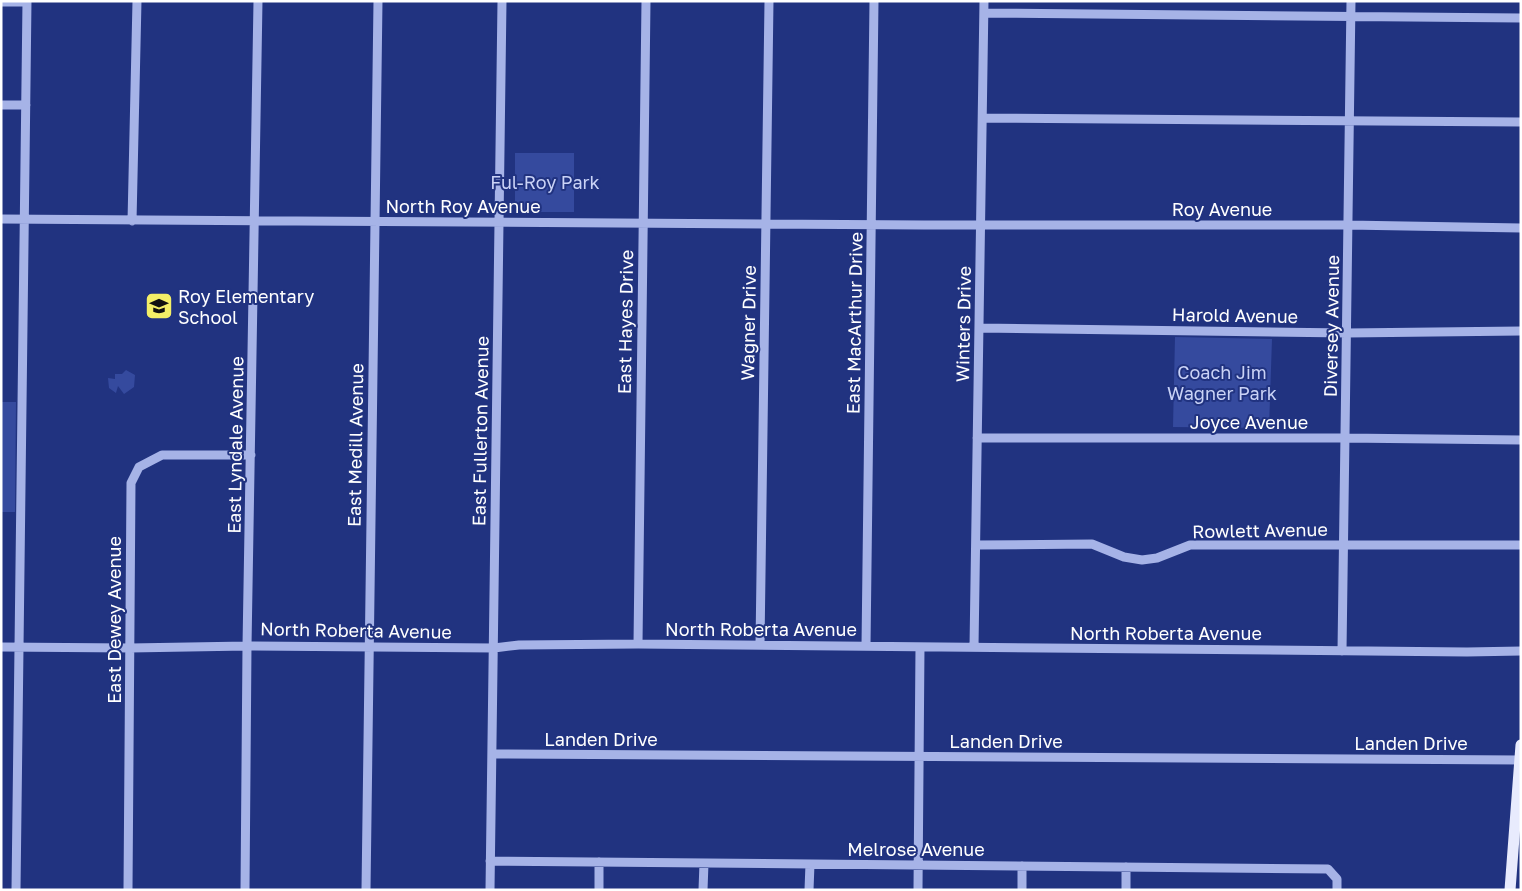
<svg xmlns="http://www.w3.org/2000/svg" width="1522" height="891" font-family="'Golos Text',sans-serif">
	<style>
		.green { fill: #354a9e }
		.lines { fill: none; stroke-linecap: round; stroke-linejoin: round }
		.minor { stroke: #a6b3e7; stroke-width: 9 }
		.major { stroke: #e8ebfd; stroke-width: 11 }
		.labels { text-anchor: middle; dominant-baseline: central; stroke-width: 4; stroke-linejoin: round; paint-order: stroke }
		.park-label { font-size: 18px; fill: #cad3f6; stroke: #213380 }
		.street-label { font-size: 18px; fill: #fff; stroke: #213380 }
		.poi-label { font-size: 18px; fill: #fff; stroke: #213380; text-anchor: start }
	</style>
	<rect width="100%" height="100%" fill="#213380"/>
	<path class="green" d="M515,153h59v59h-59z
		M1175,337l97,2 -3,89 -96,-1z
		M126,370l9,5 -1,12 -10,7 -6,-8 -2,7 -7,-5 -1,-10 7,1v-5h7z
		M1,402h15l-1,110h-14z"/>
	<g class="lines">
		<path class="minor" d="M1,2h26
			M984,13l537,5
			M1,105h25
			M983,118l538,4
			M1,219l923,6h424l173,3
			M132,221l5,-220
			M979,328l368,5 174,-2
			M977,438h368l176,2
			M976,545l116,-1 32,13 18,3 15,-2 33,-13h331
			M638,644l8,-643
			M760,645l9,-644
			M866,646l8,-645
			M1,647l129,1 117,-2 247,2 25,-3 119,-1 829,8 54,-1
			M974,647l10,-646
			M1342,651l9,-650
			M492,754l1029,6
			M490,861l838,8 9,10v11
			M1126,867v23
			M16,890l11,-889
			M128,890l3,-407 8,-16 23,-12h89
			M245,890l2,-244 11,-645
			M366,890l12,-889
			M490,890l12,-889
			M599,890v-28
			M703,890l1,-27
			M809,890l1,-26
			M918,890l2,-243
			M1022,890v-24"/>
		<path class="major" d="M1510,890l11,-145"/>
	</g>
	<defs>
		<g id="school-square" transform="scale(1.4375)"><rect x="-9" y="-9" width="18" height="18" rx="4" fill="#f4ef67" stroke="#213380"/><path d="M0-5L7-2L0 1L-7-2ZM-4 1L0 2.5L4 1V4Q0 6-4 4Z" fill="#111"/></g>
	</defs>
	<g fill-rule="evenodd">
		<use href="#school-square" x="159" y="306"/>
	</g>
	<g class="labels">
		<g class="park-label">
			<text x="545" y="182">Ful-Roy Park</text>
			<text x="1222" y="372">Coach Jim<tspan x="1222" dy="21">Wagner Park</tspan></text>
		</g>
		<g class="street-label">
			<text x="463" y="206">North Roy Avenue</text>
			<text x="1222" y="209">Roy Avenue</text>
			<text transform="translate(1235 315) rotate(1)">Harold Avenue</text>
			<text transform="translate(625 322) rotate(-89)">East Hayes Drive</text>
			<text transform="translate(748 323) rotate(-89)">Wagner Drive</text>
			<text transform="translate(854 323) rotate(-89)">East MacArthur Drive</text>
			<text transform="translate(963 324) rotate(-89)">Winters Drive</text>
			<text transform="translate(1331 326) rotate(-89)">Diversey Avenue</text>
			<text x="1249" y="422">Joyce Avenue</text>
			<text transform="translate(480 431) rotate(-89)">East Fullerton Avenue</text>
			<text transform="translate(235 445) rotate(-89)">East Lyndale Avenue</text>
			<text transform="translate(355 445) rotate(-89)">East Medill Avenue</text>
			<text transform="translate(1260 530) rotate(-1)">Rowlett Avenue</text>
			<text transform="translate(114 620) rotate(-90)">East Dewey Avenue</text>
			<text x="761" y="629">North Roberta Avenue</text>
			<text transform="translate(356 630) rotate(1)">North Roberta Avenue</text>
			<text x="1166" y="633">North Roberta Avenue</text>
			<text x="601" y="739">Landen Drive</text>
			<text x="1006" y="741">Landen Drive</text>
			<text x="1411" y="743">Landen Drive</text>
			<text x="916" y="849">Melrose Avenue</text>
		</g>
		<g class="poi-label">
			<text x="178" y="296">Roy Elementary<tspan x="178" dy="21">School</tspan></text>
		</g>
	</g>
	<rect width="1522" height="891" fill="none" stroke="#ffffff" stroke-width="5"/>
</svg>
